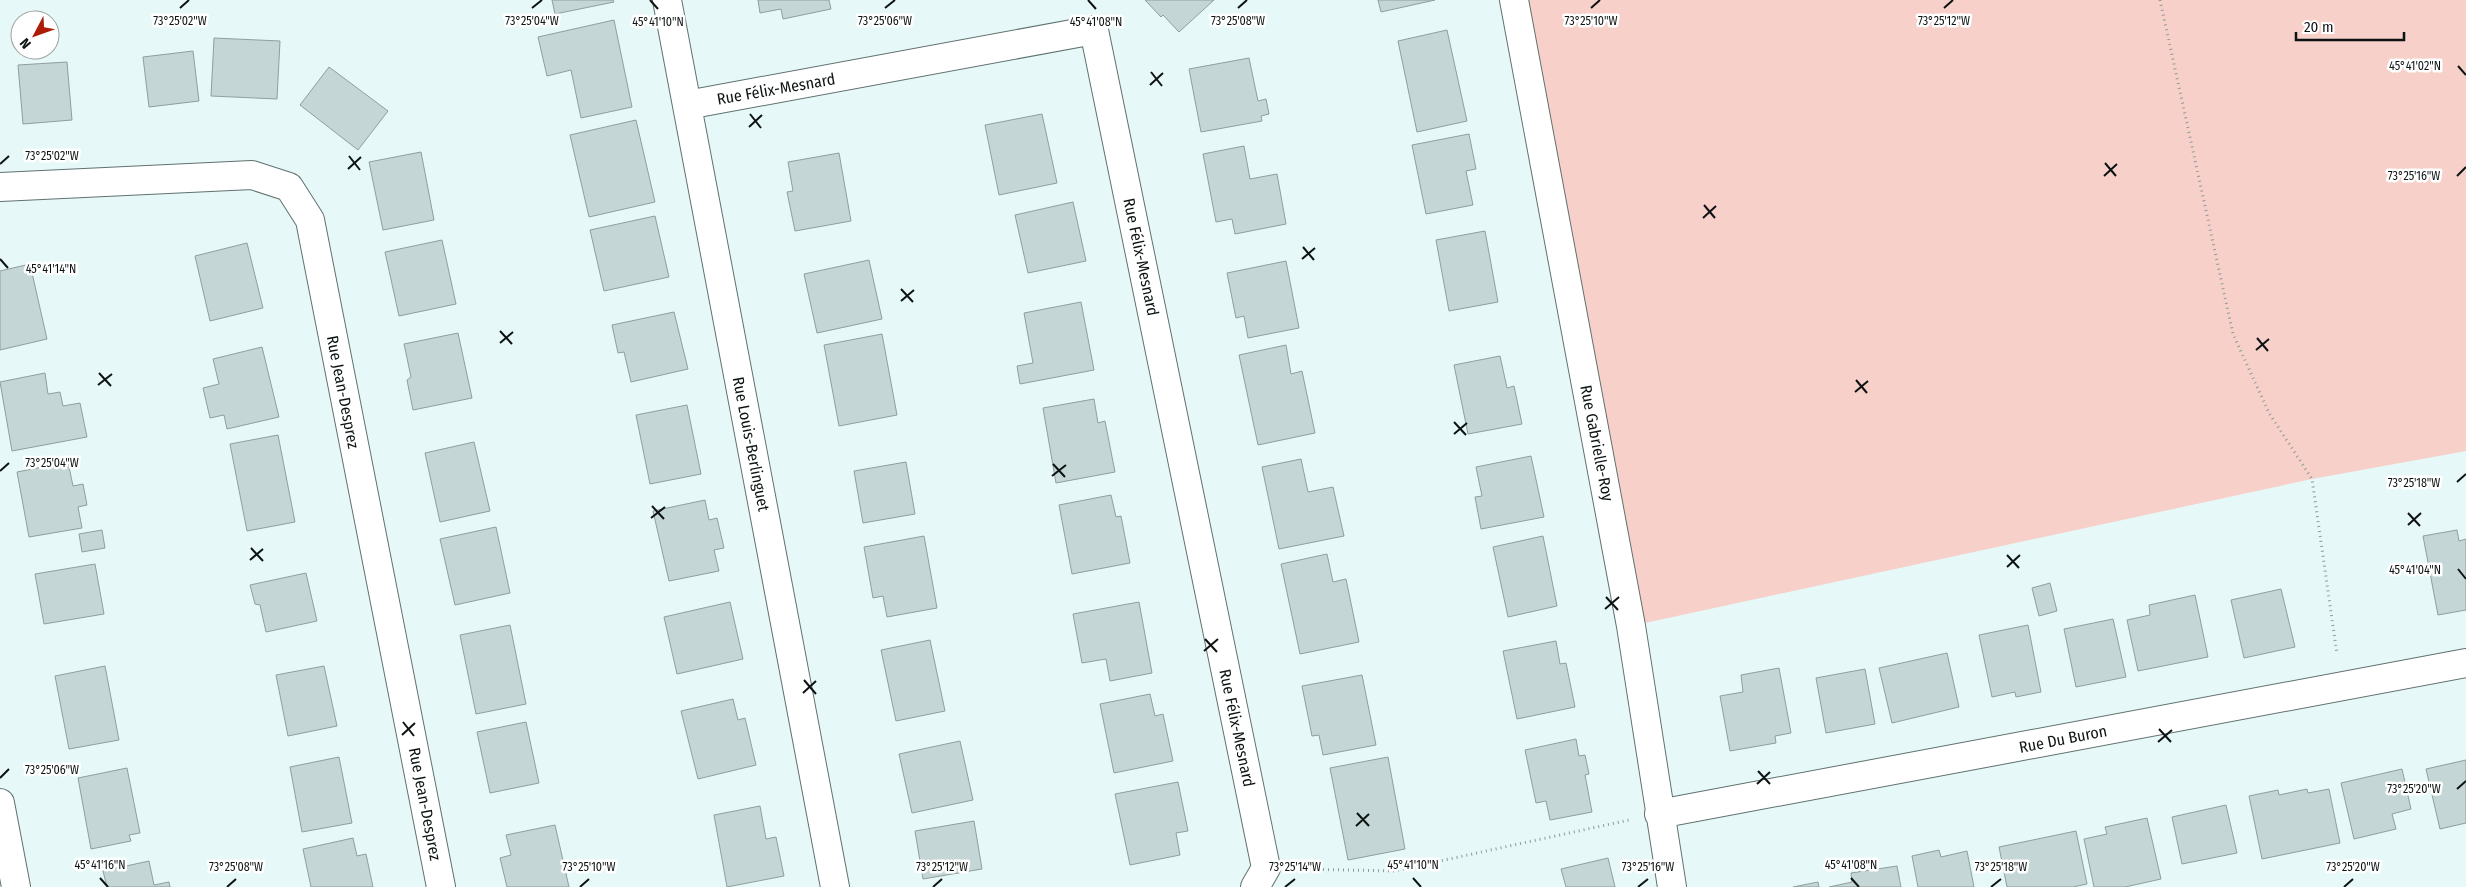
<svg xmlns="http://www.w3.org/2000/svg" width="2466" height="887" font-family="'Fira Sans Condensed',sans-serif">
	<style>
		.green { fill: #f6d0c9 }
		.building { fill: #c4d6d5; stroke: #8e9f9e }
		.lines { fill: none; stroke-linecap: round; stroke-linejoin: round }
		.minor-casing { stroke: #607170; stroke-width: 30 }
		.path { stroke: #8e9b9b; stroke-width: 3; stroke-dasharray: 1 4; stroke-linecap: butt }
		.minor { stroke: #fff; stroke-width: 28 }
		.ticks { fill: none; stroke: #0d1313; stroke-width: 2 }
		.labels { text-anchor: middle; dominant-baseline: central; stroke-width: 5; stroke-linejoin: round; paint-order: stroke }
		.street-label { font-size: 16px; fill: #0d1313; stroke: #fff }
		.ticks-label { font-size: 12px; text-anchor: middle; fill: #0d1313; stroke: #fff; stroke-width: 5; stroke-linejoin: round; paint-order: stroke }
	</style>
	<rect width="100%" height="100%" fill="#e6f8f7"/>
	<path class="green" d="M1514,0h952v451l-154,28 -681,147z"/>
	<path class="building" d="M552,0h61l1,2 -59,12z
		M758,0h71l2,9 -48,10 -2,-10 -21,4z
		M1145,0h69l-35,32 -16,-17 -2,2z
		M1378,0h57l-54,12z
		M614,20l18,87 -51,11 -10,-48 -24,6 -9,-39z
		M1447,30l20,91 -50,11 -19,-91z
		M214,38l66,3 -3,58 -66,-3z
		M193,51l6,50 -50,6 -6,-50z
		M1249,58l9,43 8,-2 3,15 -8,2 1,5 -61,11 -12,-63z
		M67,62l5,58 -49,4 -5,-59z
		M329,67l59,44 -30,39 -58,-45z
		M1042,114l15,69 -58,12 -14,-70z
		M636,120l19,82 -66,15 -19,-82z
		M1469,134l7,35 -10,2 7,34 -47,9 -14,-69z
		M1244,146l6,33 27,-5 9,50 -51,10 -3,-15 -16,3 -13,-68z
		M421,152l13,68 -51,10 -14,-68z
		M839,153l12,68 -56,10 -8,-39 6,-1 -5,-29z
		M1073,202l13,59 -58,12 -13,-58z
		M655,216l14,61 -65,14 -14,-61z
		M1485,231l13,71 -49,9 -13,-71z
		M442,240l14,64 -57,12 -14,-64z
		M247,243l16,65 -53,13 -15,-65z
		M869,260l13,59 -65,14 -13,-59z
		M1286,261l13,67 -51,10 -4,-22 -8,2 -9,-45z
		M30,264l17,75 -47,11v-79z
		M1081,302l13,68 -74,14 -3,-18 16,-3 -9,-50z
		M674,312l14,57 -57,13 -7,-30 -6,1 -6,-28z
		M458,333l14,65 -59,12 -6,-30 4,-3 -7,-33z
		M882,334l15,81 -58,11 -15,-81z
		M1286,345l5,29 11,-3 13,62 -57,12 -19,-90z
		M262,347l17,70 -52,12 -3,-14 -14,3 -7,-30 16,-4 -6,-25z
		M1500,356l7,32 7,-2 8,38 -54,10 -14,-69z
		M45,373l3,21 12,-2 3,14 17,-3 7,34 -75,14 -12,-69z
		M1094,399l4,24 7,-2 10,51 -59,11 -13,-75z
		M687,405l14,69 -51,10 -14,-69z
		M278,435l17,87 -48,9 -17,-87z
		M474,442l16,69 -50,11 -15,-69z
		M1531,456l13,61 -63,12 -6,-32 7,-1 -6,-29z
		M1301,459l7,33 25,-5 11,49 -65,13 -17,-82z
		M68,462l5,24 10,-2 4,21 -9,2 4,21 -53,9 -12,-65z
		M906,462l9,52 -52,9 -9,-52z
		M1111,495l5,22 5,-1 9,47 -58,11 -13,-69z
		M705,500l4,20 8,-2 7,30 -10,2 5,21 -50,10 -16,-70z
		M496,527l14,66 -55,12 -15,-66z
		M102,530l3,18 -23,4 -3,-18z
		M2457,530l2,11 7,-2v71l-28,5 -15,-79z
		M924,536l13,72 -50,9 -4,-21 -10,2 -9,-51z
		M1543,536l14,70 -49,11 -15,-70z
		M1327,554l6,28 13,-3 13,63 -59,12 -19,-90z
		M95,564l9,50 -60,10 -9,-50z
		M306,573l11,48 -51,11 -6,-27 -5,-1 -5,-19z
		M2050,583l7,28 -18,5 -7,-28z
		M2281,589l14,58 -51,11 -13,-58z
		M2195,595l13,62 -70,14 -11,-51 23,-5 -1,-10z
		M730,602l13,57 -66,15 -13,-57z
		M1139,602l13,71 -42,8 -4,-22 -24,4 -9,-49z
		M2113,619l13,58 -50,10 -12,-58z
		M510,625l16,79 -50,10 -16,-79z
		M2028,625l13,67 -25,5 -1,-5 -23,5 -13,-62z
		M930,640l15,71 -49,10 -15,-71z
		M1556,641l4,23 6,-1 9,44 -58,12 -14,-68z
		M1947,653l12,54 -67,16 -13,-55z
		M105,666l14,74 -50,9 -14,-73z
		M324,666l13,60 -49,10 -12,-61z
		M1779,668l12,65 -16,3 1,7 -46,8 -10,-55 23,-4 -2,-17z
		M1865,669l10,55 -49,9 -10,-55z
		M1362,675l14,70 -53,10 -4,-20 -7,1 -10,-50z
		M1150,694l5,22 8,-2 10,47 -59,12 -14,-69z
		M733,699l5,21 7,-2 11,47 -58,14 -17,-68z
		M526,722l13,61 -49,10 -13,-61z
		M1576,739l3,17 6,-1 4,19 -4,1 7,37 -42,8 -4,-19 -10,2 -11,-53z
		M960,741l13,59 -61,13 -13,-59z
		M339,757l13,66 -50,9 -12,-65z
		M1388,757l17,92 -57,11 -18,-92z
		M2466,760v63l-26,6 -14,-60z
		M127,768l13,65 -11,2 2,6 -40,8 -13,-71z
		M2402,769l9,40 -19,5 4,15 -42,10 -13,-56z
		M1178,782l10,49 -12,2 4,22 -50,10 -15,-71z
		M2307,789l1,4 21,-4 11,54 -78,16 -13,-63 29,-6 1,5z
		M2226,805l11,48 -55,11 -10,-47z
		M760,806l6,33 10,-2 8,39 -57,11 -13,-72z
		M2147,818l14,61 -36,8h-31l-10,-48 23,-5 -2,-7z
		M974,821l8,48 -59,10 -8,-48z
		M555,825l14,62h-62l-7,-29 11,-3 -5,-20z
		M2076,831l11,53 -14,3h-66l-8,-40z
		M353,838l4,18 9,-2 7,33h-62l-8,-38z
		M1939,850l2,7 26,-6 7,36h-56l-6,-31z
		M1608,858l7,29h-49l-5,-18z
		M149,861l5,24 15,-3 1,5h-63l-4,-16z
		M1897,866l4,21h-72l23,-5 -1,-9z
		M1818,882l1,5h-26z"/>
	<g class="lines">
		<g class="minor-casing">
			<path id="minor" d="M667,0l168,887
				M1514,0l117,626 41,261
				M687,105l407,-75 172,838 -11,19
				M0,187l252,-12 37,12 21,33 131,667
				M0,803l16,84
				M1659,814l807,-151"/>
		</g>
		<path class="path" d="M2160,0l73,334 36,79 43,66 25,175
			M1298,869l96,2 235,-51"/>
		<use href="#minor" class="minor"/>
	</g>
	<path class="ticks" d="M650,0l8,9M1088,0l8,9M180,8l9,-8M532,8l10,-8M885,8l10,-8M1238,8l9,-8M1591,8l9,-8M1944,8l9,-8M2458,66l8,9M1151,72l11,14M1150,85l13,-12M750,114l11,14M749,127l13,-12M349,156l11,14M2105,163l11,13M0,164l9,-8M348,169l13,-12M2104,176l13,-12M2457,176l9,-9M1704,205l11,13M1703,218l13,-12M1303,247l11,13M0,259l8,9M1302,259l13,-11M901,289l12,13M901,301l13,-11M500,331l12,13M2257,338l11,13M500,343l13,-11M2256,350l13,-11M99,373l12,13M1856,380l11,13M98,385l14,-11M1855,392l13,-11M1454,422l12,13M1454,434l13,-11M1053,464l12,13M0,471l9,-8M1052,476l14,-11M2457,482l9,-8M652,506l12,13M2408,513l12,13M651,518l14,-11M2408,525l13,-12M251,548l12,13M2007,555l12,13M250,560l13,-11M2007,567l13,-12M2458,569l8,10M1606,597l12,13M1605,609l14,-12M1205,639l12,13M1204,651l14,-12M804,680l12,14M803,693l13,-12M403,722l11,14M2159,729l12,13M402,735l13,-12M2158,742l14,-12M1758,771l12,13M0,778l9,-9M1757,784l13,-12M2457,789l9,-8M1357,813l12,13M1356,826l13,-12M100,878l8,9M1413,878l8,9M1851,878l8,9M227,887l9,-8M580,887l9,-8M933,887l9,-8M1285,887l10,-8M1638,887l10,-8M1991,887l10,-8M2344,887l9,-8"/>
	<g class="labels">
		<g class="street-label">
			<text transform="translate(776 89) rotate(-10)">Rue Félix-Mesnard</text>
			<text transform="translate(1141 257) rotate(78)">Rue Félix-Mesnard</text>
			<text transform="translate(343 392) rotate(79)">Rue Jean-Desprez</text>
			<text transform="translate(1597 443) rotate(79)">Rue Gabrielle-Roy</text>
			<text transform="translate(751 444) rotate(79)">Rue Louis-Berlinguet</text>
			<text transform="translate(1237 728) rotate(78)">Rue Félix-Mesnard</text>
			<text transform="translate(2063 739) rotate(-11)">Rue Du Buron</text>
			<text transform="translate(425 804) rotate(79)">Rue Jean-Desprez</text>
		</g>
	</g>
	<g class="ticks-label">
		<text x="180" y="25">73°25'02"W</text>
		<text x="532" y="25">73°25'04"W</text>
		<text x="885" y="25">73°25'06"W</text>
		<text x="1238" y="25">73°25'08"W</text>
		<text x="1591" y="25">73°25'10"W</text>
		<text x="1944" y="25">73°25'12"W</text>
		<text x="658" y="26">45°41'10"N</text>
		<text x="1096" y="26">45°41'08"N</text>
		<text x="2415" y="70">45°41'02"N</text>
		<text x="52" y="160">73°25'02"W</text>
		<text x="2414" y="180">73°25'16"W</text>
		<text x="51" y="273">45°41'14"N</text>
		<text x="52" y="467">73°25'04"W</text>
		<text x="2414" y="487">73°25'18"W</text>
		<text x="2415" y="574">45°41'04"N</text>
		<text x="52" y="774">73°25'06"W</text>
		<text x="2414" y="793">73°25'20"W</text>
		<text x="100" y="869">45°41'16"N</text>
		<text x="1413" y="869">45°41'10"N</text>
		<text x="1851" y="869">45°41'08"N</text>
		<text x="236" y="871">73°25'08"W</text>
		<text x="589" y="871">73°25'10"W</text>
		<text x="942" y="871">73°25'12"W</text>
		<text x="1295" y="871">73°25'14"W</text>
		<text x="1648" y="871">73°25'16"W</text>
		<text x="2001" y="871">73°25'18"W</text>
		<text x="2353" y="871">73°25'20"W</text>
	</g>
	<g transform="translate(35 35) rotate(229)"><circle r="24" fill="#ffffff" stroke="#9ea1a1"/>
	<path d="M0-4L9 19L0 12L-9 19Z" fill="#ac1c07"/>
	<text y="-8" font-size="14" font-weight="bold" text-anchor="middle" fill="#0d1313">N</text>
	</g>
	<path d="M2296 32v8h108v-8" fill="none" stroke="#0d1313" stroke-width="2.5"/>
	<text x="2304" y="32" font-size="15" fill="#0d1313" stroke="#ffffff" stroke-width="4" paint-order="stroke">20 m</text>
</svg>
